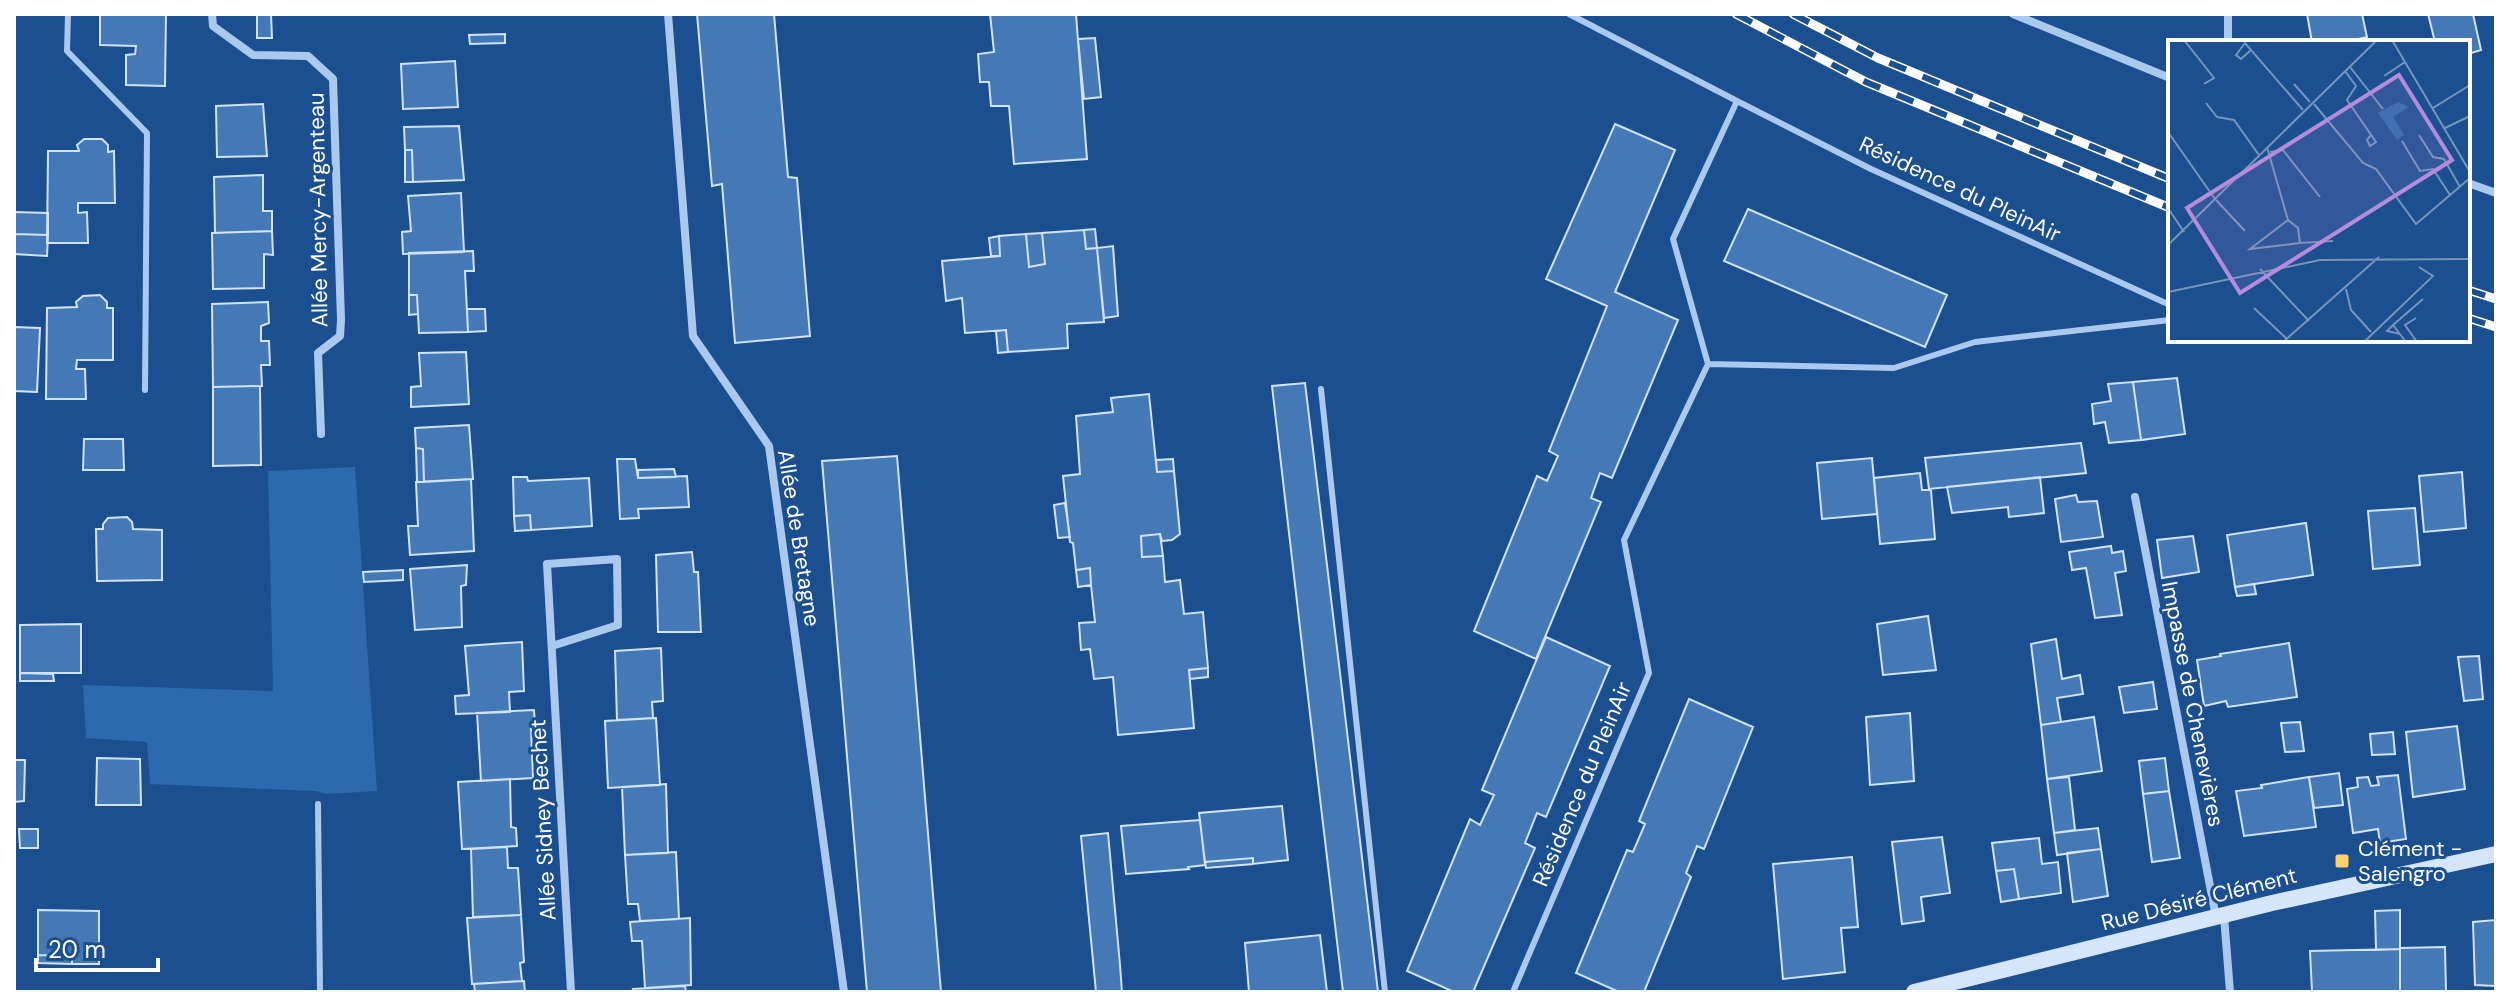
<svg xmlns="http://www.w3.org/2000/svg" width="2510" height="1006" font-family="'DM Sans',sans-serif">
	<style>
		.green { fill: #2e69ad }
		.building { fill: #4478b7; stroke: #cfe3fa; stroke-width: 2 }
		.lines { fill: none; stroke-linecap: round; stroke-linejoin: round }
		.lane { stroke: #a9c9ee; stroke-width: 6 }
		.street { stroke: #a9c9ee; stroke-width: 8 }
		.secondary { stroke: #d6e6fa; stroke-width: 16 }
		.rail-casing { stroke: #fff; stroke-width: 9 }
		.rail { stroke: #1b4f8f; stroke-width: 6; stroke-dasharray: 18; stroke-linecap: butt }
		.poi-dot { fill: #ffd166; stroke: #1b4f8f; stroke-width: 3 }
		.labels { text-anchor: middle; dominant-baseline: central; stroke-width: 6; stroke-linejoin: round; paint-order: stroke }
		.street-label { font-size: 22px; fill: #fff; stroke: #1b4f8f }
		.poi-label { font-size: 22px; fill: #fff; stroke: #1b4f8f; text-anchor: start }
		.inset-road { fill: none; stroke: #7695bc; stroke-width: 2 }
		.view { fill: #b68bdc; fill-opacity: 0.15; stroke: #b68bdc; stroke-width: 4 }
		.inset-edge { fill: none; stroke: #fff; stroke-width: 4 }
	</style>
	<rect width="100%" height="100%" fill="#1b4f8f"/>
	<path class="green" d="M355,467l22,324 -50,3 -12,-3 -165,-7 -3,-42 -61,-4 -3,-53 190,6 -5,-220z"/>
	<path class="building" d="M100,14h66l-1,72 -39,-1v-30l9,-1 1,-8 -36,-1z
		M257,14h14l1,24h-15z
		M697,14h77l14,163 9,1 13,158 -75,7 -13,-159 -10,2z
		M990,14h86l11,145 -73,5 -5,-58h-18l-2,-24h-9l-2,-28 16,-2z
		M2307,14h55l5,23 -21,5h-34z
		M2428,14h45l8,36 -13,4v-12h-33z
		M505,34v9l-35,1 -1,-9z
		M1095,38l6,59 -17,2 -6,-60z
		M455,61l3,46 -55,2 -2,-45z
		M263,104l4,52 -50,1 -1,-51z
		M1615,124l60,26 -60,142 63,28 -66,158 -12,-5 -9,25 10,4 -65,157 -62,-28 63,-155 10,5 11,-25 -9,-5 58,-145 -61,-27z
		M459,126l5,54 -51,2 -1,-32h-7l-1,-23z
		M84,139h18l6,6v7l6,-1 1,52h-37v10l9,-1 1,31h-41l1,-92h31l-2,-6z
		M405,150h7l1,32h-8z
		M263,175v36h9v20l-57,2 -1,-56z
		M461,193l3,59 -61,2 -1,-22 9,-1 -3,-35z
		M1748,209l199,86 -22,52 -201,-86z
		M14,212l34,1v22l-34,-1z
		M1095,229l2,19 -11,1 -2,-19z
		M1084,230l2,19 11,-1 7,74 -37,2 1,24 -60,4 -2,-22 -41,3 -3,-35 -16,3 -4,-40 58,-5 -1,-20 27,-2 3,33 16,-3 -3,-31z
		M272,231l1,24 -9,-1v34l-51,1 -1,-56z
		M1042,233l3,31 -16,3 -3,-33z
		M14,234l34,1 -1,21 -33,-2z
		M999,236l1,20h-9l-2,-18z
		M1113,246l5,70 -14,2 -7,-70z
		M473,251l1,20h-9l3,61 -49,1 -2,-38h-8v-42z
		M100,295l7,7v6h6v52h-36l-1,9h9l1,30h-40l1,-91 30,-1 -1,-5 7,-6z
		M409,295h8l1,19 -9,1z
		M268,302l1,21 -8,3v15h8l1,24h-9l1,21 -49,1 -1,-83z
		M467,309h18l1,22 -18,1z
		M14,327l26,1 -3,64 -23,-1z
		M1006,330l2,22 -10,1 -2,-22z
		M466,352l3,52 -58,3v-20l10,-1 -2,-33z
		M2177,378l8,56 -44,6 -8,-58z
		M2133,382l8,58 -32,3 -4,-21 -11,2 -2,-20 19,-3 -3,-17z
		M1305,383l36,298 37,311h-35l-33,-278 -38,-328z
		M260,386l1,79 -48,1v-79z
		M1149,394l8,78 17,-1 6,63 -8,6 -10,1 -2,-7 -19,2 1,21 21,-1 2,26 15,-2 4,34 19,-2 5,56 -19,2 5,58 -76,7 -5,-58 -19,2 -4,-30 -9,1 -2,-27 16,-1 -4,-37 -1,-17 -14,2 -3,-27 -3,-1 -7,-66 17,-2 -4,-58 37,-4 -2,-14z
		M469,425l4,54 -49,3 -1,-33 -7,-1 -1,-20z
		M84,439h39l1,31h-41z
		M2081,443l5,30 -157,16 -4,-31z
		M416,448l7,1 1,33h-7z
		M897,456l44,536h-74l-45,-531z
		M1872,458l5,56 -55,5 -5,-56z
		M617,459h18l3,19 49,-2 2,31 -51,2 1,9 -19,1z
		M1173,459l1,12 -17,1 -1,-12z
		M674,469l2,8 -38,1v-8z
		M2462,472l4,56 -42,4 -5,-56z
		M1920,473l2,17h9l4,49 -55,5 -6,-66z
		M513,477h14l1,4 61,-3 3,48 -61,4 -1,-15 -16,1z
		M2040,477l4,36 -35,4 -1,-10 -56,6 -5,-26z
		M471,479l3,72 -64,4 -2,-29h10l-2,-44z
		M2076,495l2,7 19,-1 6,36 -42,5 -6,-43z
		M1065,503l5,34 -12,1 -4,-33z
		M2415,508l5,57 -47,4 -5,-58z
		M530,515l1,15 -16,1 -1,-15z
		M127,517l5,5 1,7 29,1v50l-65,1 -1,-52h7v-5l5,-6z
		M2306,523l7,52 -78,12 -8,-52z
		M1160,534l3,22 -21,1 -1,-21z
		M2193,536l6,36 -37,6 -5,-38z
		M2111,546l1,7 11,-2 3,20 -11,2 7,42 -27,3 -9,-50 -14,2 -3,-18z
		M692,552l2,20h4l3,60h-43l-2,-77z
		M467,565l-1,20 -5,1 1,41 -47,3 -5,-61z
		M1090,568l1,17 -13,2 -2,-17z
		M403,570v10l-39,2 -1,-10z
		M2254,584l2,10 -19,2 -2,-9z
		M1928,616l8,54 -53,5 -6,-51z
		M81,624v49h-61v-48z
		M1546,637l64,29 -64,151 -9,-4 -12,30 10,5 -62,144h-19l-47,-21 63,-152 10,6 14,-30 -12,-5z
		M2056,639l6,40 18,-4 3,19 -26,4 4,24 -20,3 -10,-81z
		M522,642l2,49 -15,1 1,20 -54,2 -1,-18 14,-1 -4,-49z
		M2289,643l8,54 -69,10 -2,-6 -22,5 -7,-46 24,-4 -1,-2z
		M661,648l2,53 -11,1 1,16 -36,2 -2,-69z
		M2479,656l4,43 -19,2 -6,-44z
		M1208,668v9l-18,2 -1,-9z
		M20,673l33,1 1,7h-34z
		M2153,682l4,27 -33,4 -5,-26z
		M1689,699l64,28 -49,122 -7,-3 -11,27 5,4 -47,115h-25l-43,-19 51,-123 6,2 12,-28 -6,-3z
		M534,710l1,16 -4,2 2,50 -52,3 -4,-68z
		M1910,713l4,68 -44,4 -4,-68z
		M2094,717l8,54 -55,8 -6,-54z
		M656,718l4,67 -52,3 -3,-67z
		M2300,722l4,29 -19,1 -4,-29z
		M2457,726l8,63 -52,8 -7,-65z
		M2393,732l2,22 -23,1 -2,-21z
		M97,758l43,1 1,46h-45z
		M2165,758l4,33 -26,3 -4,-33z
		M14,760h11l-1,41 -10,1z
		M2339,773l4,32 -29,3 -5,-31z
		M2398,775l8,64 -26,4 -2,-14 -25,4 -6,-44 11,-2 -1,-9 11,-1 3,9 8,-1 -2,-8z
		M2069,777l6,53 -21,3 -7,-54z
		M2309,777l7,50 -72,9 -8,-45 26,-3 -1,-3z
		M510,779l1,48 5,1 1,18 -55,3 -4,-67z
		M666,784l2,69 -43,2 -3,-68z
		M2169,791l11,67 -28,4 -9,-68z
		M1282,806l6,54 -35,4v-6l-48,4 -6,-49z
		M1200,820l5,45 -17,2 1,2 -63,5 -5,-48z
		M2098,828l3,21 -44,6 -3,-22z
		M19,829h19v19h-18z
		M1108,833l12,132 2,27h-26l-15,-156z
		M1942,837l8,56 -29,4 3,24 -22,3 -10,-82z
		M2039,838l3,26 16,-2 3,31 -42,6 -5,-30 -18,2 -4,-28z
		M507,847l1,21h10l3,47 -48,2 -2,-68z
		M2101,849l7,47 -35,6 -6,-49z
		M676,852l3,67 -39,2 -2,-17h-10l-3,-49z
		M1852,857l6,70 -17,1 4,44 -62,7 -10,-115z
		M1253,858v6l-47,4 -1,-6z
		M2014,869l5,30 -18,3 -5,-31z
		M38,910l61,1v53h-27v-8l-34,-1z
		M2400,910v39l-24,1 -1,-39z
		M521,915l3,47 -4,1 2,18 -50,3 -5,-66z
		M690,918l1,67 -46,3 -3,-47h-10l-2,-19z
		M2496,920v66l-21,-1 -2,-63z
		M1320,935l7,57h-78l-4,-49z
		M2445,947l1,45h-46v-44z
		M2400,949v43l-88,-1 -2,-40z
		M38,955l34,1v8l-34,-1z
		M524,981l1,11h-50l-1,-8z
		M685,986l1,6h-52l-1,-3z"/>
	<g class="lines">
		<path class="lane" d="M68,14l-1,37 80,82 -2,257
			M1569,14l168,87 -64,138 35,125
			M1737,101l134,68 299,136
			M1321,389l64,603
			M318,804l2,188
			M1513,992l136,-319 -25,-133 84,-176 186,4 81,-26 195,-22"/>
		<path class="street" d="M212,14l1,12 40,29 55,1 25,23 8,241 -1,16 -22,17 3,81
			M668,14l25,322 76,110 75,546
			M2013,14l157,64
			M2228,42v-28
			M2468,183l28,10
			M2135,497l81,420
			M552,646l66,-21 -1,-66 -70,5 24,428
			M2224,916l6,76"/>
		<path class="secondary" d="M1914,992l358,-89 224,-49"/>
		<g class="rail-casing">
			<path id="rail" d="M1736,14l130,68 304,126
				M1793,14l85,44 292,121
				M2468,290l28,9
				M2468,318l28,9"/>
		</g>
		<use href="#rail" class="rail"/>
	</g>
	<rect class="poi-dot" x="2334" y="853" width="16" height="16" rx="4"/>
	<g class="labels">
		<g class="street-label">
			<text transform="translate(1960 189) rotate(25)">Résidence du PleinAir</text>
			<text transform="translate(318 210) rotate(-91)">Allée Mercy-Argenteau</text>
			<text transform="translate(799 538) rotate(81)">Allée de Bretagne</text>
			<text transform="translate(2193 704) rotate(79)">Impasse de Chenevières</text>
			<text transform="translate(1582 784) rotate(-67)">Résidence du PleinAir</text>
			<text transform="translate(543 820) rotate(-93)">Allée Sidney Bechet</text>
			<text transform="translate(2199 899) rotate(-14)">Rue Désiré Clément</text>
		</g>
		<g class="poi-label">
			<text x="2358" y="848">Clément -<tspan x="2358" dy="25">Salengro</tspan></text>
		</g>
	</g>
	<g transform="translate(2168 40)">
		<rect width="302" height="302" fill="#1b4f8f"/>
		<path d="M230,62l11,5 -16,10 11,18 -7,5 -19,-27z" fill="#2e69ad"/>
		<path class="inset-road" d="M16,0l30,38 -10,6M224,0l78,132M83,10l-10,9 -5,-4 9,-12 58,67M182,27l33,42M177,31l11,15 -9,14 29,42 -6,4 -3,-6 4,-5M216,36l21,-14M126,44l16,18M38,63l11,14 17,3 25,35M146,64l49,59 13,6 40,55 54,-46M265,68l37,-23M277,88l25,-12M0,92l47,67M251,95l14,22 11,2 16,28M234,101l18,30 13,-2 17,26M99,107l21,73 -38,29 50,-6M102,112l13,-2 37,47M48,160l29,31M0,168l16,24M120,180l10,8 2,15 33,-2M0,205l209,-205M92,229l49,52M178,249l5,21 20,22M0,252l152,-32 150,-1M86,268l33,31M248,278l-11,7 12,17M225,285l30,-26M232,294l-13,-3 6,-6 13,17M115,302l96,-85M196,302l69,-66 -14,-9"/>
		<path class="view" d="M231,35l53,85 -212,133 -53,-85z"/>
		<rect width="302" height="302" class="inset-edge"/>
	</g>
	<rect width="2510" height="1006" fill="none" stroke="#ffffff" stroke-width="32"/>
	<path d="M36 958v12h122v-12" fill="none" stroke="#ffffff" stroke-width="4"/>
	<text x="48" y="958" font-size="24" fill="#ffffff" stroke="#1b4f8f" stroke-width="6" paint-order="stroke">20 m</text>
</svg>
